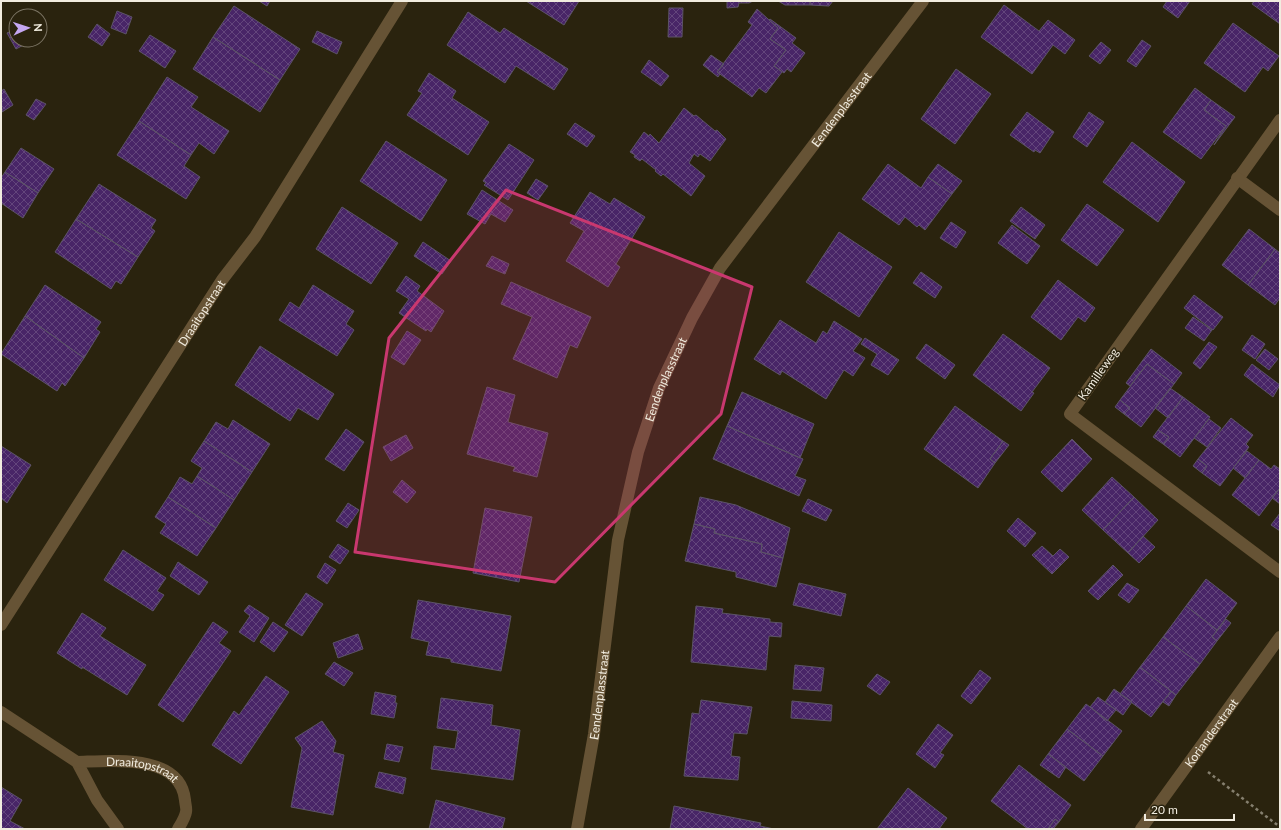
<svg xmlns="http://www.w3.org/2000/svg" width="1281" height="830" font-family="Lato,sans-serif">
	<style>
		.building { fill: url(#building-cross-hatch); stroke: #5c5367 }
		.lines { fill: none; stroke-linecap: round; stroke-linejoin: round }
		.path { stroke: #857f6e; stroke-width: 2.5; stroke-dasharray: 3 3; stroke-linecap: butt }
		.street { stroke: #665335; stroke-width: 12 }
		.marked { fill: #c9386f; fill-opacity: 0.2; stroke: #c9386f; stroke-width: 3; stroke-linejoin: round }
		.labels { text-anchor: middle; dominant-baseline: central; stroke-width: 3; stroke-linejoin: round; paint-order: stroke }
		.street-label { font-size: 12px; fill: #f1ecdf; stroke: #2a230e }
	</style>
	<defs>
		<pattern id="building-cross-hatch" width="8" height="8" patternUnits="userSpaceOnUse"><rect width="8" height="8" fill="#482567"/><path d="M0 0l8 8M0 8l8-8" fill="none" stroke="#63457c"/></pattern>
	</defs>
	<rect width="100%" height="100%" fill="#2a230e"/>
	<path class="building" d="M259,1h11l-3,5z
		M526,1h53l-15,24z
		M727,1h26l-4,2h-10l-1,4 -11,1z
		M778,1h32v4h-25z
		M810,1h23l-4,5 -19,-1z
		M1167,1h23l-12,17 -15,-11z
		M1254,1h26v23l-28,-20z
		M1004,5l35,26 9,-11 27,20 -10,14 -12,-9 -21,29 -51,-37z
		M234,6l66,43 -20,31 -67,-43z
		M669,8h14l-1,29h-14z
		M757,9l21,19 -8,11 16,11 -12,16 8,6 -16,21 -7,-5 -7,9 -35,-25 35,-47 -4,-3z
		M117,11l15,6 -6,17 -15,-6z
		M468,12l32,21 4,-5 64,41 -14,21 -38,-24 -11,17 -58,-38z
		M770,19l26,19 -4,5 13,10 -14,19 -4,-3 -3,4 -10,-7 12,-16 -16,-11 8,-11 -9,-8z
		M1233,23l46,33 -11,15 -5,-4 -18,25 -41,-29z
		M97,24l13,10 -8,12 -14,-9z
		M16,29v11h17l-17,9 -9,-16z
		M317,31l25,11 -5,12 -25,-12z
		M150,35l26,16 -11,17 -26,-17z
		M213,37l67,43 -20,32 -67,-43z
		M1142,40l9,6 -15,21 -9,-6z
		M1101,42l10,8 -11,14 -11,-8z
		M711,55l13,9 -7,8 3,2 -2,3 -15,-12z
		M649,60l20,16 -8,10 -20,-14z
		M956,69l35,25 -36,50 -34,-25z
		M429,73l27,18 -4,7 37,24 -21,33 -61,-40 15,-22 -4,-2z
		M167,77l31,20 -7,10 38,24 -15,23 -15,-11 -8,12 -52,-34z
		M1195,88l16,12 -7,10 22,16 -25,33 -38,-27z
		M4,89l9,16 -11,7 -1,-21z
		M36,99l10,5 -12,16 -8,-5z
		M1211,100l24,17 -21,28 12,-19 -22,-16z
		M684,108l10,8 2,-1 19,16 2,-1 9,9 -16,22 -10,-7 -2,3 -4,-3 -5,9 16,13 -14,20 -28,-22 -2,2 -6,-5 1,-1 -14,-11 -2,2 -6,-4 1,-2 -5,-3 14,-20 5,4 1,-2 9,9z
		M1027,112l27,20 -14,21 -5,-3 -1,2 -24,-17z
		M1089,112l15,10 -17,25 -14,-10z
		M139,121l52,34 -7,11 16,11 -14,22 -69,-44z
		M575,123l20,13 -8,11 -20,-13z
		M386,141l61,39 -26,41 -61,-40z
		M1132,142l53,40 -27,40 -55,-40z
		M509,144l25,16 -26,40 -24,-15 2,-2 -3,-2z
		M21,148l33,21 -16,24 -33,-21z
		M888,164l33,24 7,-11 24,17 -27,36 -6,-5 -2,2 -12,-10 -6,8 -37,-26z
		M938,164l24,17 -10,13 -24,-17z
		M5,172l33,21 -15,25 -22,-15v-25z
		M536,179l12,7 -10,14 -11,-7z
		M99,184l57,36 -5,8 4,3 -17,26 -62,-38z
		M482,190l31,20 -8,12 -14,-8 -6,10 -18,-10z
		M590,192l20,12 4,-6 31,19 -29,47 4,3 -12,20 -42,-26 18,-30 -14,-8z
		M1087,204l37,26 -27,36 -36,-26z
		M342,207l56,36 -27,41 -55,-35z
		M1021,207l24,18 -10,14 -25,-18z
		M76,219l62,38 -17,27 -5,-3 -5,8 -56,-37z
		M951,222l15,10 -10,16 -16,-10z
		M1012,225l28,21 -13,18 -29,-21z
		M1249,229l26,20 -27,36 -26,-20z
		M839,232l53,35 -33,50 -53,-35z
		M423,242l28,19 -9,13 -28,-18z
		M1275,249l5,4v45l-5,7 -27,-20z
		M492,256l17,8 -4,10 -19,-8z
		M921,272l21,15 -7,11 -22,-15z
		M406,276l14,10 -3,5 27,20 -13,21 -4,-3 -1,2 -27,-18 10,-14 -13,-8z
		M1058,280l37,28 -10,14 -7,-5 -17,23 -30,-23z
		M511,282l80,35 -14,31 -7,-3 -13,33 -44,-19 19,-42 -31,-13z
		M45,285l56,37 -5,7 4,3 -16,26 -59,-42z
		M313,285l41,26 -8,13 8,6 -17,26 -58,-36 11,-18 9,6z
		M1194,295l29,22 -10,13 -29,-22z
		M25,316l59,42 -19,28 -3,-3 -5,8 -56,-37z
		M1193,317l19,13 -8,11 -19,-13z
		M780,320l36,23 7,-12 4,3 7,-13 28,18 -9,12 12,7 -12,18 -9,-6 -18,29 -44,-28 -2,4 -26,-16z
		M407,331l14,9 -17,25 -13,-8z
		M1003,334l47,34 -18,24 2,1 -13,18 -48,-36z
		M1252,335l13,9 -10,15 -13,-9z
		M865,338l34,22 -11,15 -17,-10 6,-11 -16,-10z
		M1209,342l8,5 -17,22 -7,-6z
		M926,344l29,21 -10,14 -29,-21z
		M260,346l74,48 -16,26 -20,-12 -8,13 -55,-36z
		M1151,349l31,24 -8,11 -27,-20 -17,22 -4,-3z
		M1265,349l13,10 -9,11 -13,-10z
		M1147,364l27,20 -33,43 -17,-13 6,-6 -10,-8z
		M1252,364l28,21 -7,12 -29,-22z
		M487,387l28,8 -7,27 40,11 -11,44 -24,-6 2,-4 -48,-13z
		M1170,388l13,9 -15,21 -13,-10z
		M742,392l72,32 -14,34 -73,-32z
		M1183,397l27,20 -30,40 -17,-13 6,-7 -11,-7z
		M1120,400l10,8 -6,6 -9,-7z
		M955,406l48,35 -13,18 5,4 -17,25 -54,-39z
		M1231,418l22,17 -7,9 3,3 -29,39 -18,-13 5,-7 -9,-7z
		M1209,419l12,9 -14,19 -13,-9z
		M233,420l37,24 -18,28 -48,-31 12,-19 12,7z
		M727,426l76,33 -8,17 11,4 -7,16 -86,-37z
		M346,429l18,13 -20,29 -19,-12z
		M1158,430l11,7 -6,7 -10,-7z
		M406,435l7,13 -22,13 -8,-14z
		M1072,439l20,20 -30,33 -21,-20z
		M204,441l48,31 -18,28 -37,-24 5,-8 -11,-7z
		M1003,441l6,4 -14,18 -5,-4z
		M1,446l30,19 -24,38 -6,-5z
		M1247,451l12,9 -14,18 -12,-10z
		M1198,459l9,7 -5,7 -9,-7z
		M1259,460l12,9 3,-4 6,4v19l-21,28 -27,-21z
		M197,476l37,24 -18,28 -48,-31 12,-20 12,7z
		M1112,477l22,20 -31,33 -21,-20z
		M402,480l14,12 -9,11 -14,-11z
		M1280,488v16l-8,-6z
		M168,497l48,31 -19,28 -37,-23 6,-9 -11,-7z
		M700,497l36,8 54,23 -7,30 -22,-6 1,-8 -48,-11 1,-4 -21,-5z
		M1134,497l24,23 -30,33 -25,-23z
		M808,499l24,11 -6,11 -24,-10z
		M348,503l11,7 -12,18 -11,-7z
		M485,508l47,9 -13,65 -46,-9z
		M1280,513v18l-9,-6z
		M1018,518l18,15 -11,14 -18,-16z
		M694,524l21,5 -1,4 48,11 -1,8 22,6 -7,29 -40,-10v-5l-51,-11z
		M1143,536l12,11 -16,16 -11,-10z
		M338,544l11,7 -9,13 -11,-7z
		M1042,546l11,10 7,-7 9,8 -17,17 -20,-19z
		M123,550l43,28 -9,13 7,4 -11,16 -49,-31z
		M178,562l30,20 -9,13 -29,-19z
		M325,563l11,7 -9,14 -10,-7z
		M1113,565l10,10 -25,25 -10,-9z
		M1206,579l31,24 -20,27 -31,-24z
		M799,583l47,11 -5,22 -48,-11z
		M1127,583l12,7 -10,13 -11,-8z
		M306,593l17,11 -21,32 -17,-11z
		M418,600l93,16 -10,55 -50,-9v-3l-25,-4 3,-13 -18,-4z
		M249,605l20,13 -15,24 -15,-10 11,-16 -6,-5z
		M696,606l27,3 -1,4 48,6v3l12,1 -1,14 -12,-1 -3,34 -75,-8z
		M1186,606l31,24 -5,7 5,4 -17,23 -37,-27z
		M82,613l24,15 -6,8 46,29 -19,30 -45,-28v2l-25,-16z
		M1226,619l5,4 -14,18 -5,-4z
		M213,622l15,10 -9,11 12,8 -48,71 -25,-17z
		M273,622l15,10 -14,20 -14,-10z
		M358,634l5,15 -25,9 -5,-15z
		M1163,637l37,27 -24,31 -36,-28z
		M334,662l19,11 -9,13 -19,-12z
		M795,665l29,3 -3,23 -28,-2z
		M1140,667l31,24 -20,26 -31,-23z
		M980,670l11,8 -20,26 -10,-8z
		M877,674l13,8 -10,13 -13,-9z
		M266,676l23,16 -48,72 -29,-19 22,-34 5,4z
		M1114,689l18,13 -9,13 -18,-13z
		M1171,691l5,4 -7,11 -6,-4z
		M375,692l21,4 -1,7h2l-3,15 -23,-4z
		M1098,697l18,13 -9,11 -17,-14z
		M441,698l52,7 -2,20 29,5 -7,50 -82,-11 3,-23 21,3 3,-18 -21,-3z
		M701,700l51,7 -5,27 -13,-1 -3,23 9,1 -2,23 -54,-4 8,-63 7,1z
		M792,701l40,4 -1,16 -40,-3z
		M1086,704l36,27 -19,25 -36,-27z
		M322,721l14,20 -3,11 11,3 -11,60 -42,-8 11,-59 -7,-10z
		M938,724l15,11 -13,18 4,2 -9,13 -19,-14z
		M1067,729l36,27 -19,25 -36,-27z
		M387,744l16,3 -4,15 -15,-3z
		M1048,754l18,13 -7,11 -19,-13z
		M1019,765l52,40 -12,17 -4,-3 -7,10h-20l-37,-28z
		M379,772l27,6 -3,16 -28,-7z
		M1,787l21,13 -12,21 15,8h-24z
		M908,788l39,30 -8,11h-62z
		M436,800l69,18 -3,11h-73z
		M674,806l87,17 -1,3 14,3h-104z
		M1055,819l4,3 -6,7h-5z"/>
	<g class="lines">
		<path class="path" d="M1208,772l72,55"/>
		<g class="street">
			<path d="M1280,120l-210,294 210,158"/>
			<path d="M1237,178l43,32"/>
			<path id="s1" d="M1,625l221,-345 33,-43 147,-236"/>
			<path d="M1,712l76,50 20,38 21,29"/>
			<path id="s2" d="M77,762c34,-1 103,-9 108,38 0,3 2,9 1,12 -1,6 -5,12 -8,17"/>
			<path id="s3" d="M577,829l17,-95 24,-194 20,-88 21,-64 33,-70 28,-50 203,-267"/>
			<path id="s4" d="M1141,829l139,-192"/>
		</g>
	</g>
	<path class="marked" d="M506,190l246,97 -31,127 -166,168 -200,-30 34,-214z"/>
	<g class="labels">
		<g class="street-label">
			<text stroke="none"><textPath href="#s3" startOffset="784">Eendenplasstraat</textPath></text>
			<text stroke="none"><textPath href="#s1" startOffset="371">Draaitopstraat</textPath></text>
			<text transform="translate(1098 374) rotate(-55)">Kamilleweg</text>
			<text stroke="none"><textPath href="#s3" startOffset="460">Eendenplasstraat</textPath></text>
			<text stroke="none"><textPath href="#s3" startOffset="136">Eendenplasstraat</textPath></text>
			<text stroke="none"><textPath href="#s4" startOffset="119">Korianderstraat</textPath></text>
			<text stroke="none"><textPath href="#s2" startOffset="67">Draaitopstraat</textPath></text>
		</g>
	</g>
	<rect width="1281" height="830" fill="none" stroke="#f1ecdf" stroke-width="4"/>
	<g transform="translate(28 28) rotate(87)"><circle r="19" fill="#2a230e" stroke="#7a7362"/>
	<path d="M0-3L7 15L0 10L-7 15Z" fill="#c5a7f1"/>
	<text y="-6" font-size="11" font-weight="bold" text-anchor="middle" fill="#f1ecdf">N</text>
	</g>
	<path d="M1145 814v6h89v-6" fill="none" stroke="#f1ecdf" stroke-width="2"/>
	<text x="1151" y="814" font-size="12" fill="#f1ecdf" stroke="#2a230e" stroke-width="3" paint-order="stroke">20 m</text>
</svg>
